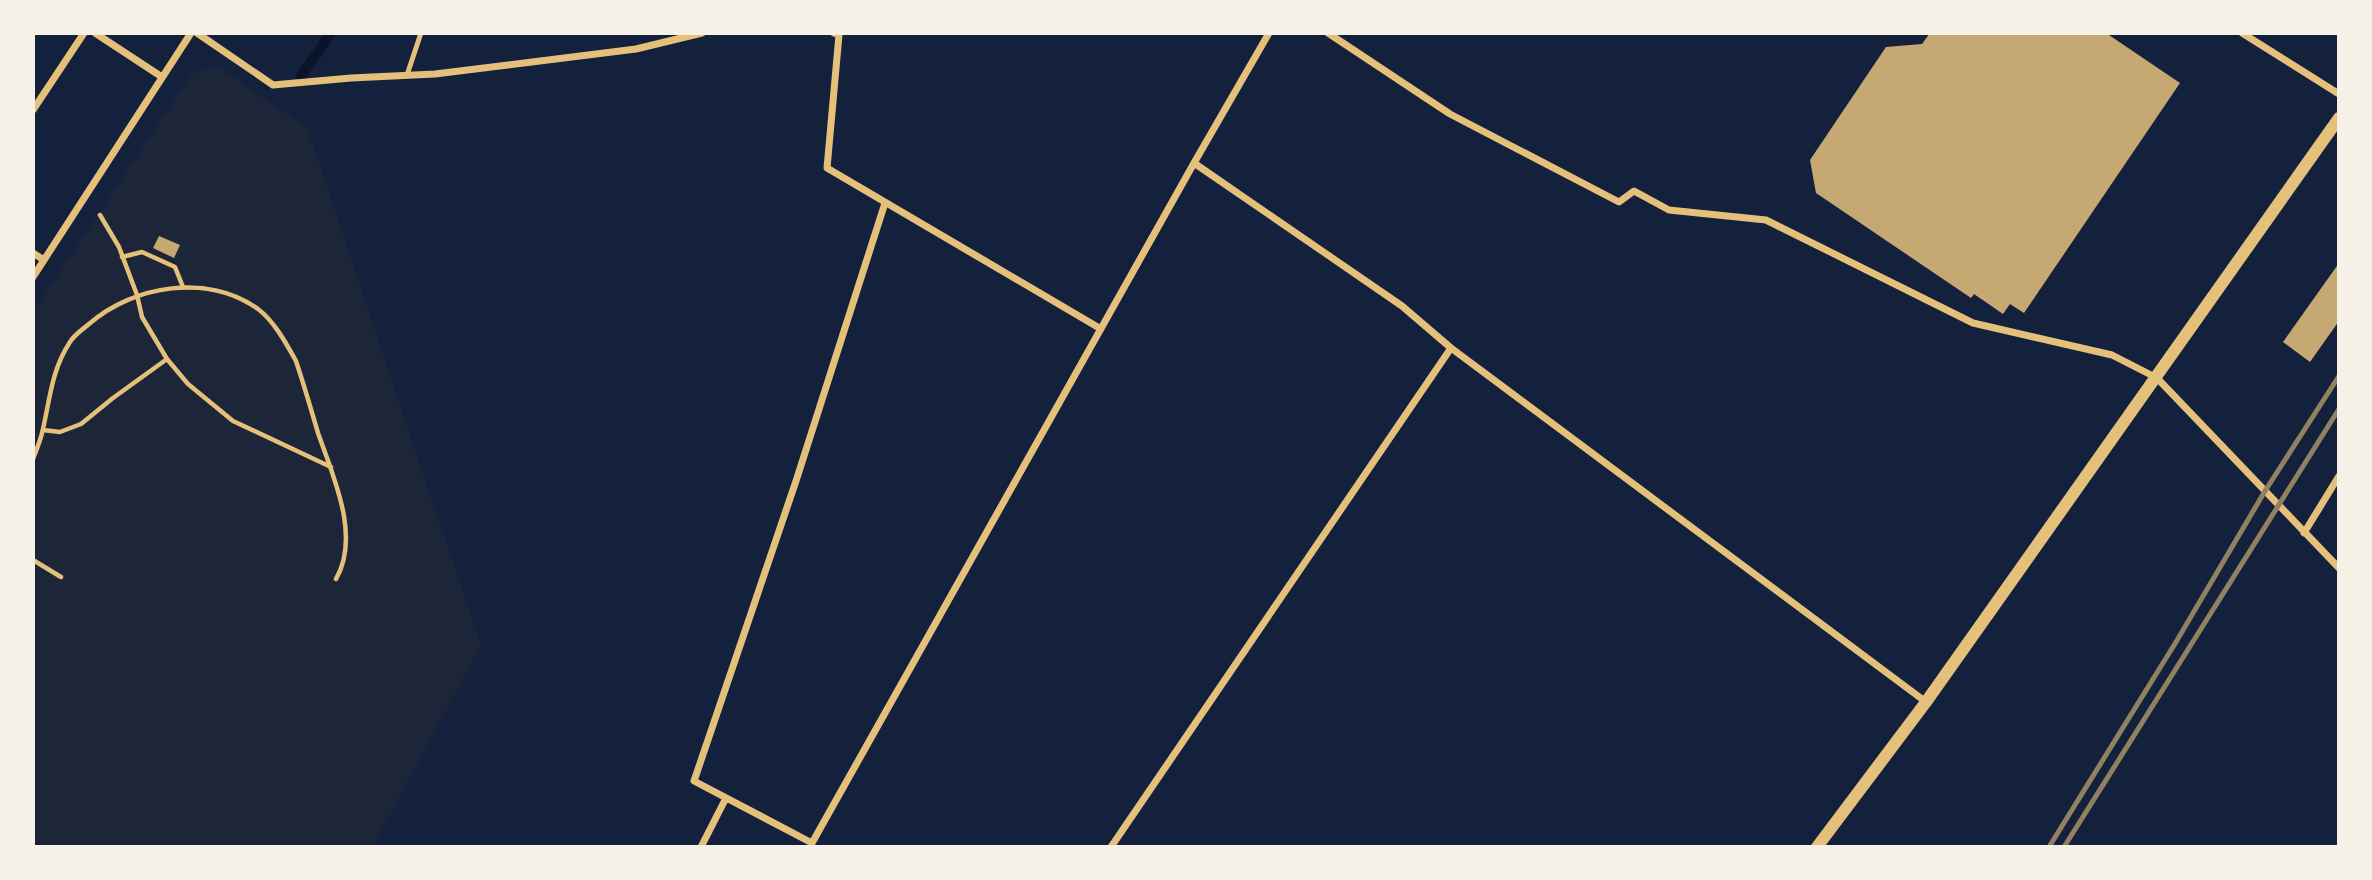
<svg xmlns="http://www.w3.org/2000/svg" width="2372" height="880" font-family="Spectral,serif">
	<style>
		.green { fill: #1d2539 }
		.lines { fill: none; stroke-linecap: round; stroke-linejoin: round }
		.stream { stroke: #0b132b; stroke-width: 10 }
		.building { fill: #c6a872 }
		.path { stroke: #e5c07b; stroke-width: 4.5 }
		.service { stroke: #e5c07b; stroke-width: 5 }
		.minor { stroke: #e5c07b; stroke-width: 7 }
		.tertiary { stroke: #e5c07b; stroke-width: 12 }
		.rail { stroke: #918062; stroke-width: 5 }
	</style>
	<rect width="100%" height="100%" fill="#14213d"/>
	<path class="green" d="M218,66l89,62 174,517 -108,202h-322l-18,-10v-525l159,-238z"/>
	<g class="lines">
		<path class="stream" d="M301,76l30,-43"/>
	</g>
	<path class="building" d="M1930,33h176l74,50 -156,230 -14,-9 -7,10 -29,-20 -3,4 -155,-105 -6,-33 76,-113 36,-3z
		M159,236l21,9 -6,13 -21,-10z
		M2339,263v58l-29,41 -27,-20z"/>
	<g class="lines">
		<path class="path" d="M100,215l19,32 18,48 5,22 25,42 21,25 45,37 98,46
			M122,257l20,-5 33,15 8,20
			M43,430l17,2 21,-8 32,-26 54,-39
			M33,459c4,-10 8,-20 10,-30 7,-31 9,-60 27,-87 4,-7 13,-13 19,-18 45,-39 119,-51 169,-15 16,12 28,34 38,52 8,24 15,48 22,72 15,43 43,103 18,146
			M33,560l28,17"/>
		<path class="service" d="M407,75l14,-42"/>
		<path class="minor" d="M95,33l67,44
			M197,33l76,52 78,-7 84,-4 201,-25 66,-16
			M834,33l5,2 -12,133 274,161
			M1328,33l122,81 169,88 15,-11 35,19 97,10 207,103 139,32 45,23 182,190
			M2242,33l97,61
			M33,110l51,-77
			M1194,163l208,143 49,42 475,354
			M885,203l-89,278 -102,300 118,62 382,-680 75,-130
			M33,253l11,7
			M33,277l158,-244
			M2304,533l35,-57
			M701,847l25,-49
			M1111,847l340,-499"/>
		<path class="tertiary" d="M1817,847l109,-145 413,-584"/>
		<path class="rail" d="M2049,847l127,-205 89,-151 74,-115
			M2064,847l275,-438"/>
	</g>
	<rect width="2372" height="880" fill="none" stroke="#f6f1e7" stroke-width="70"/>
</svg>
